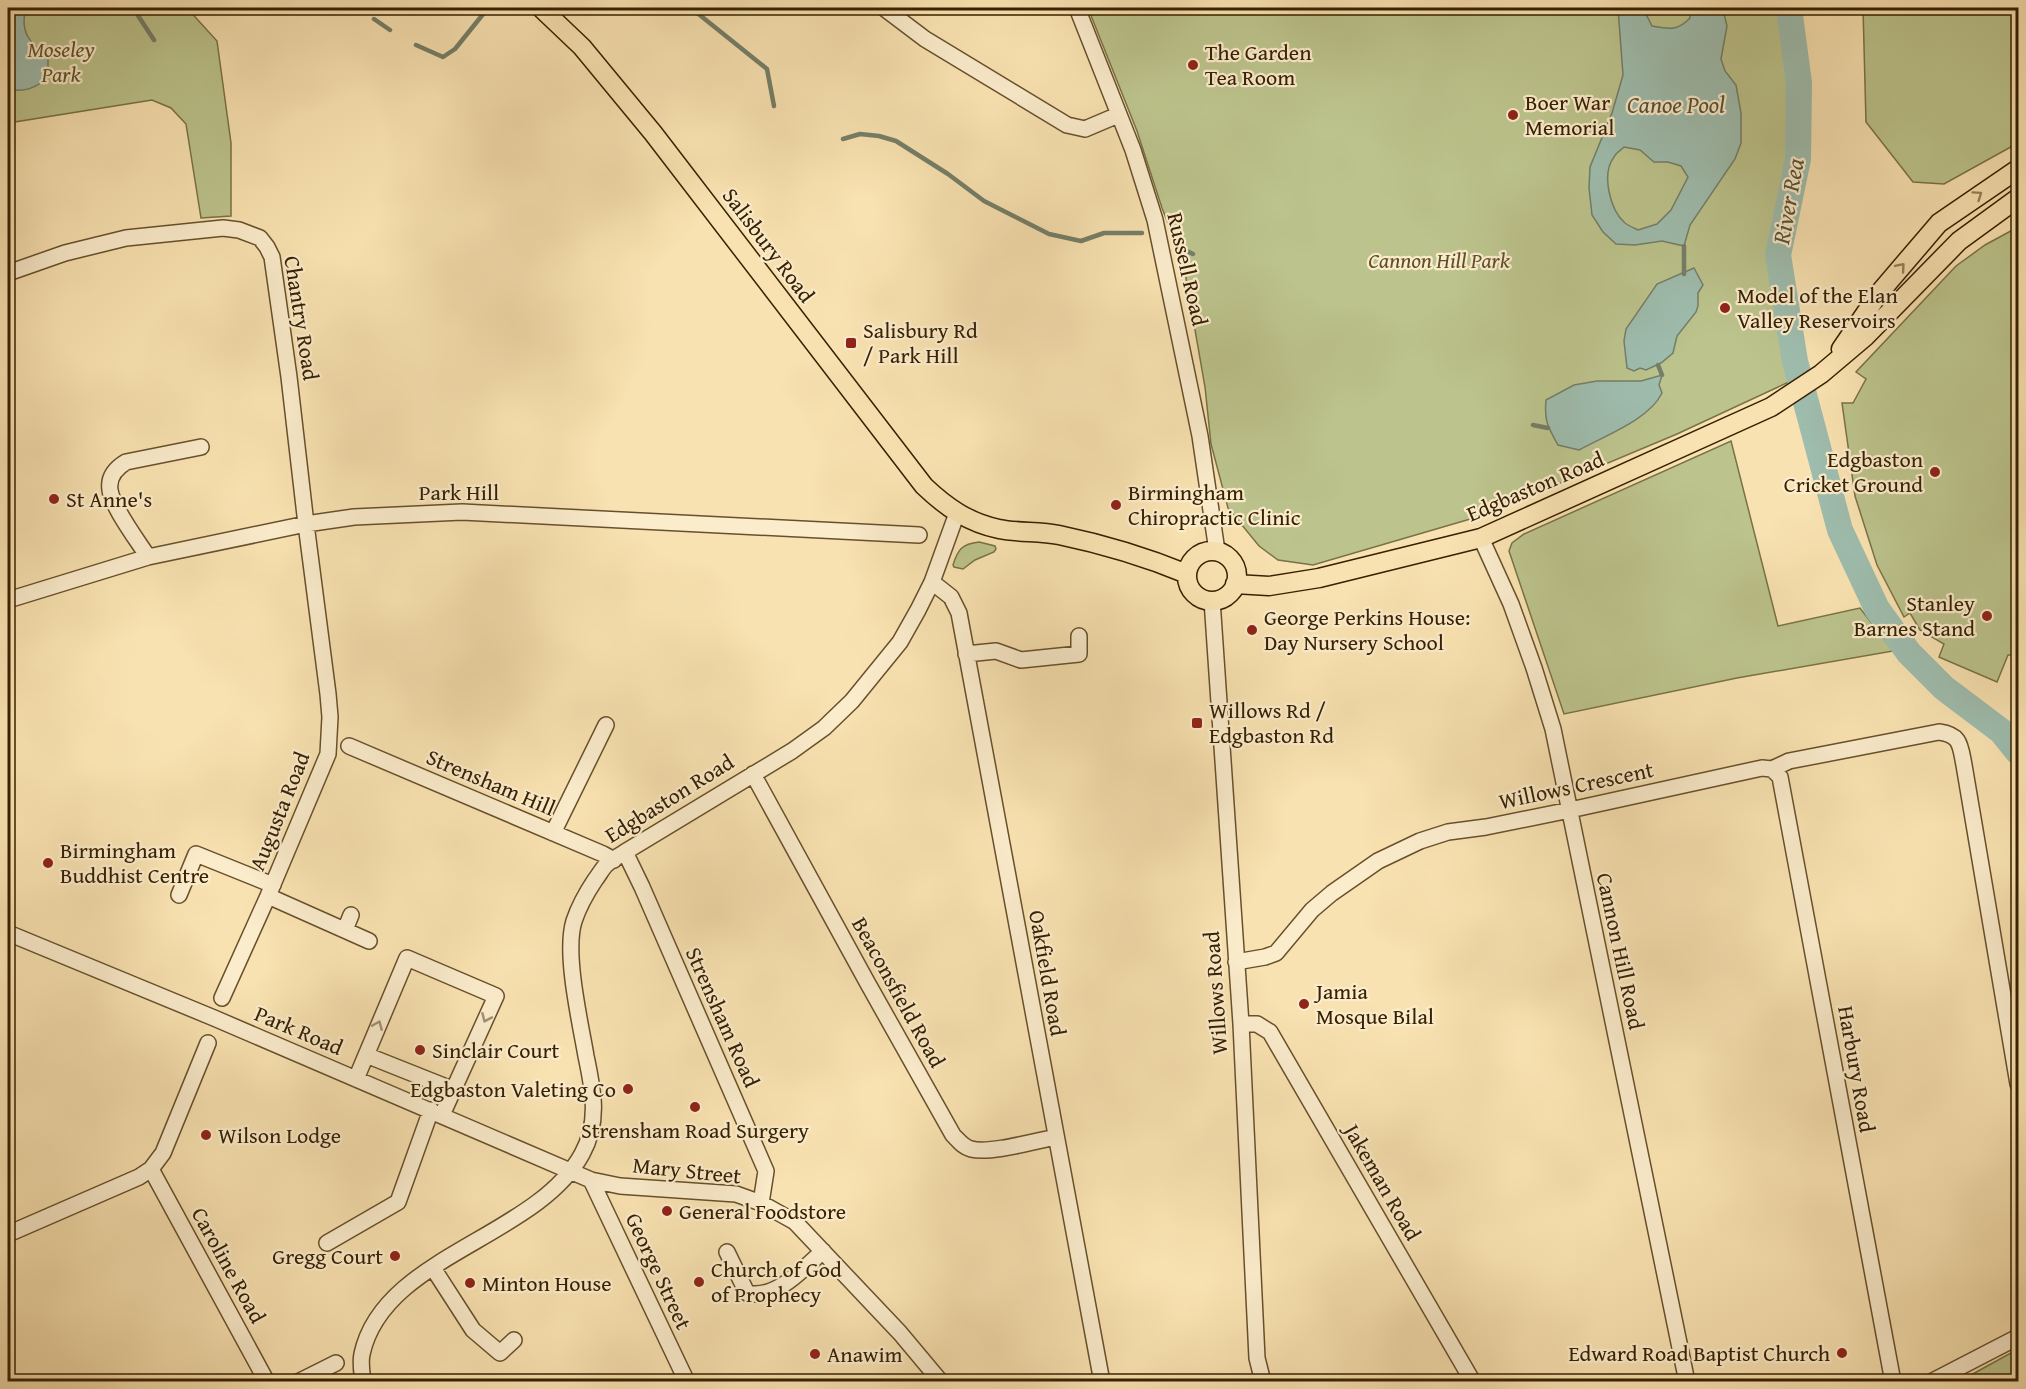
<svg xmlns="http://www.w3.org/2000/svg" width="2026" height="1389" font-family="'Gentium Book Plus',serif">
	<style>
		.green { fill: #bcc38c; stroke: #797246; stroke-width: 1.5 }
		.water { fill: #9ebdae; stroke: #747e68; stroke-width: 1.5; fill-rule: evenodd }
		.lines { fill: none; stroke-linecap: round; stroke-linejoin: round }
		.stream { stroke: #747e68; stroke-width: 4.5 }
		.river { stroke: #9ebdae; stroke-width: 26 }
		.minor-casing { stroke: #67502c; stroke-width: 18 }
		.major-casing { stroke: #362000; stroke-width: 21 }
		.minor { stroke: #fbeccc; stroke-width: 15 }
		.major { stroke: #f9e2b1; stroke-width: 18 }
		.oneway { stroke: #988158 }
		.oneway2 { stroke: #a29070 }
		.poi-dot { fill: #8f2418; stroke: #fbeccc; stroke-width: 2 }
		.labels { text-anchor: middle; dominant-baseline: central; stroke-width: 4.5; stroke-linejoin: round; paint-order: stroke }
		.park-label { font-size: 22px; font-style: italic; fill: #5e512a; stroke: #fbeccc }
		.poi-label { font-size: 22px; fill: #362000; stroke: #fbeccc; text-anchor: start }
		.street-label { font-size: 22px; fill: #362000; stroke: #fbeccc }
		.water-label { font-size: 24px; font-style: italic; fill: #554f34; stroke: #fbeccc }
	</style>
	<rect width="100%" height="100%" fill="#f9e2b1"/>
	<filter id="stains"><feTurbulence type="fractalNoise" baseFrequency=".00333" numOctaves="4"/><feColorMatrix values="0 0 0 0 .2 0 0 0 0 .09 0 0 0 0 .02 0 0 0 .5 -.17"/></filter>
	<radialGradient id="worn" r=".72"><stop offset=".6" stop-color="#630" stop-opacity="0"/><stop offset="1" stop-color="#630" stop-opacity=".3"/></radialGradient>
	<path class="green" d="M8,8h179l30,33 14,102v73l-30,2 -15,-94 -15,-16 -19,-8 -144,23z
		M1088,8h698l5,148 -19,101 19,124 -114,53 -193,81 -171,50 -35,-5 -19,-14 -31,-38 -17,-64 -6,-57 -22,-126 -21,-53 -25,-77z
		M1863,8h155v135l-74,41 -31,-2 -47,-60z
		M2018,227v441l-1,-13h-9l-11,27 -58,-25 5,-13 -24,-14 -10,-17 -6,4 -27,-52 -22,-69 -13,-93h11l13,-24 -10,-7 100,-106 29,-21z
		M1731,441l47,185 82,-18 33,43 -156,27 -173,36 -55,-163 3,-8 12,-9z
		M979,542l16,4 1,3 -2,3 -19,8 -12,9 -9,-2 -1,-2c5,-16 9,-21 26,-23z
		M2018,1349v32h-58z"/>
	<path class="water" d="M8,8h18c-7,25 5,35 22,51v18c-12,11 -24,16 -40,12z
		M1618,8h30l-1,8 5,10c17,3 26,5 38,-8v-10l33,1 4,17 -6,33 4,12 11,14 5,28v30l-6,16 -45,66 -6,21 -22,-5 -27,4 -19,-1 -13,-12 -11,-17 -3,-27 1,-21 22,-54 11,-38zM1624,147l16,3 14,12h14l13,4 7,11 -17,33 -14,14 -19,6c-4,-2 -9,-4 -13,-7 -15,-13 -24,-49 -11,-66 2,-4 7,-7 10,-10z
		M1694,268l9,17 -5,8v13l-2,6 -19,24 -4,17 -12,10 -15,7 -6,-2 -6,3 -7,-3 -3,-27 2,-12 31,-45z
		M1662,375l-3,10 3,8c-13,27 -58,43 -83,57l-21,-5c-10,-18 -14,-24 -12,-45l28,-15 23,-4h44z"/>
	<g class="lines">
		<path class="stream" d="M133,8l21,32
			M691,8l76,61 7,37
			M374,19l16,11
			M416,45l27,12 12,-8 33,-41
			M843,139l17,-5 19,2 17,5 52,33 36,27 65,33 32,7 23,-8h38
			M1175,245l18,9
			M1684,274v-28
			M1658,365l4,10
			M1533,425l15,3"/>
		<path class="river" d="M1789,8l10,75 -1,76 -20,96 17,106 45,169 37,79 32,44 35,35 57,43 17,21"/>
		<g class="minor-casing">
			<path id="minor" d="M884,8l41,31 142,86 18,4 33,-14
				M1077,8l56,142 22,70 45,216 17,115
				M8,273l57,-20 61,-15 97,-10 16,2 21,8 7,9 5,10 17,120 17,147 22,170 2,23 -2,37 -60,142 -46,102
				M1481,538l30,66 23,64 19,61 134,653
				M148,557c-10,-16 -36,-50 -38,-67 -2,-13 6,-22 16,-28l75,-15
				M932,582l19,15 8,16 143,769
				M8,600l140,-43 158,-33 48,-7 108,-5 457,23
				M1212,600l29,424 16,334 6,24
				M966,654l30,-3 25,9 58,-6v-18
				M349,746l254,108 11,6
				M1772,769l8,8 113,605
				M753,774l114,208 86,153c6,6 10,12 18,14 19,5 64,-8 85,-12
				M553,833l53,-108
				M625,852l17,35 124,284 -5,32
				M179,895l17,-41 77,31
				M268,896l101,45
				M345,930l6,-15
				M8,933l206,85 377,162 29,6 116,8 25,9 34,19 105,111 41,49
				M1236,962l29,-5 11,-4 36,-43 20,-17 46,-32 42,-20 28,-9 38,-5 84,-17 192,-42 10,1 17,-8 150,-29c22,3 21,13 25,33l54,319
				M1241,1024h16l13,8 203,350
				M366,1055l88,35
				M356,1079l51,-121 89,38 -54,119
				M151,1169l116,213
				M591,1180l96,202
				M8,1234l131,-57 12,-8 12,-16 45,-110
				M327,1243l71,-41 33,-92
				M727,1252l20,41c29,7 56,-24 76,-42
				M433,1268l40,62 27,23 14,-13
				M298,1382l38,-19
				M363,1382c-1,-9 -3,-19 -1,-28 21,-98 174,-116 220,-200 18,-32 11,-65 4,-98 -6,-35 -22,-103 -12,-135 5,-15 13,-29 21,-41 4,-5 7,-11 11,-15 5,-5 13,-9 19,-13l167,-101 32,-23 28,-27 48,-59 18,-32 14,-28 25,-69
				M1931,1382l87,-45"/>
		</g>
		<g class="major-casing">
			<path id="major" d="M541,8l41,39 71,86 271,353c22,21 45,37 75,43 20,4 40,2 60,6 43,9 87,22 128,39
				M1841,349l39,-57 59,-69 79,-54
				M1187 576a25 25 0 1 1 50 0a25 25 0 1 1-50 0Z
				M1235,584l34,2 50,-8 162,-40 290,-131 50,-33 45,-38 93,-95 59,-43"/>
		</g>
		<use href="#minor" class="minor"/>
		<use href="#major" class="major"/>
	</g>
	<defs><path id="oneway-chevron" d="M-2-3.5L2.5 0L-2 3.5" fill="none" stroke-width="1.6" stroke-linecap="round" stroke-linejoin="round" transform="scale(1.5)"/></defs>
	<g class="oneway">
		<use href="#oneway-chevron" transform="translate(1978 195) rotate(-35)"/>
		<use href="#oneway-chevron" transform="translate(1901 267) rotate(-50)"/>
	</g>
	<g class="oneway2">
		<use href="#oneway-chevron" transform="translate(486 1018) rotate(114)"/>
		<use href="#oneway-chevron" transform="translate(378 1025) rotate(-67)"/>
	</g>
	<g class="poi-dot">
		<circle cx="1193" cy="65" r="6"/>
		<circle cx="1513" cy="115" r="6"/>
		<circle cx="1725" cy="308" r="6"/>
		<rect x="845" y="337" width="12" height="12" rx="3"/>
		<circle cx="1935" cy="472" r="6"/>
		<circle cx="54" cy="499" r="6"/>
		<circle cx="1116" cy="505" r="6"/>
		<circle cx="1987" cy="616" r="6"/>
		<circle cx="1252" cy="630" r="6"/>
		<rect x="1191" y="717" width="12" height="12" rx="3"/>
		<circle cx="48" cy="863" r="6"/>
		<circle cx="1304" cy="1004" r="6"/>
		<circle cx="420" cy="1050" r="6"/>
		<circle cx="628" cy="1089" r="6"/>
		<circle cx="695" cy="1107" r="6"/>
		<circle cx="206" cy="1135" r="6"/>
		<circle cx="667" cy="1211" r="6"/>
		<circle cx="395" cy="1256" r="6"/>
		<circle cx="699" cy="1282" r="6"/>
		<circle cx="470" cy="1283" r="6"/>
		<circle cx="1842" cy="1353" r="6"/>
		<circle cx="815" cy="1354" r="6"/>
	</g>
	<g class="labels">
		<g class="park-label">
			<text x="61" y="49">Moseley<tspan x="61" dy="25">Park</tspan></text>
			<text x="1439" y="260">Cannon Hill Park</text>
		</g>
		<g class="poi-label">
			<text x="1205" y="52">The Garden<tspan x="1205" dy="25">Tea Room</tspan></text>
			<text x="1525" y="102">Boer War<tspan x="1525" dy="25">Memorial</tspan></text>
			<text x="1737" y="295">Model of the Elan<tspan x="1737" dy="25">Valley Reservoirs</tspan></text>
			<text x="863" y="330">Salisbury Rd<tspan x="863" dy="25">/ Park Hill</tspan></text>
			<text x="1923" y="459" text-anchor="end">Edgbaston<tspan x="1923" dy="25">Cricket Ground</tspan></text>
			<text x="1128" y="492">Birmingham<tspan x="1128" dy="25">Chiropractic Clinic</tspan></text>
			<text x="66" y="499">St Anne's</text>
			<text x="1975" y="603" text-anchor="end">Stanley<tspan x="1975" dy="25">Barnes Stand</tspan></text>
			<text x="1264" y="617">George Perkins House:<tspan x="1264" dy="25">Day Nursery School</tspan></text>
			<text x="1209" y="710">Willows Rd /<tspan x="1209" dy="25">Edgbaston Rd</tspan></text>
			<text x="60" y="850">Birmingham<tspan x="60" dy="25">Buddhist Centre</tspan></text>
			<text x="1316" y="991">Jamia<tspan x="1316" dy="25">Mosque Bilal</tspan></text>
			<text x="432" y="1050">Sinclair Court</text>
			<text x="616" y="1089" text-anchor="end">Edgbaston Valeting Co</text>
			<text x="695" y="1130" text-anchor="middle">Strensham Road Surgery</text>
			<text x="218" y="1135">Wilson Lodge</text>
			<text x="679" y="1211">General Foodstore</text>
			<text x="383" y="1256" text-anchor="end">Gregg Court</text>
			<text x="711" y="1269">Church of God<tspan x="711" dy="25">of Prophecy</tspan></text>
			<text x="482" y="1283">Minton House</text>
			<text x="1830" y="1353" text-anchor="end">Edward Road Baptist Church</text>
			<text x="827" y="1354">Anawim</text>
		</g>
		<g class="street-label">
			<text transform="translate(769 245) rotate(53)">Salisbury Road</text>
			<text transform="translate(1188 269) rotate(77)">Russell Road</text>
			<text transform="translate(302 318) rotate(81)">Chantry Road</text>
			<text transform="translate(1535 486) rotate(-23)">Edgbaston Road</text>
			<text x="459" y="492">Park Hill</text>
			<text transform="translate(491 782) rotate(23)">Strensham Hill</text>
			<text transform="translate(1576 785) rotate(-12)">Willows Crescent</text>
			<text transform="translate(669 798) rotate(-32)">Edgbaston Road</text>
			<text transform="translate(279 811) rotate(-68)">Augusta Road</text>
			<text transform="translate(1621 951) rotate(78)">Cannon Hill Road</text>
			<text transform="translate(1048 973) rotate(80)">Oakfield Road</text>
			<text transform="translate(899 992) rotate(61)">Beaconsfield Road</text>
			<text transform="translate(1215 993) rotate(-94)">Willows Road</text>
			<text transform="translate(723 1017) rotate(66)">Strensham Road</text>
			<text transform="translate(299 1030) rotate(23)">Park Road</text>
			<text transform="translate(1857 1069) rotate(80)">Harbury Road</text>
			<text transform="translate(687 1170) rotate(6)">Mary Street</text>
			<text transform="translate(1383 1182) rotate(60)">Jakeman Road</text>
			<text transform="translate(229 1265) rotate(61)">Caroline Road</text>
			<text transform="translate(659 1271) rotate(65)">George Street</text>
		</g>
		<g class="water-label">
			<text x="1676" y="104">Canoe Pool</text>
			<text transform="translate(1788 201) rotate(-80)">River Rea</text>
		</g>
	</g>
	<rect width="2026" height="1389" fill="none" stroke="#f9e2b1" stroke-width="30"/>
	<rect x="9" y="9" width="2008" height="1371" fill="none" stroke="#362000" stroke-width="3"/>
	<rect x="15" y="15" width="1996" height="1359" fill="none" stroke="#362000" stroke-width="1.5"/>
	<rect width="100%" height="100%" filter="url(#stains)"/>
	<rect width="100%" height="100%" fill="url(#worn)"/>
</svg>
